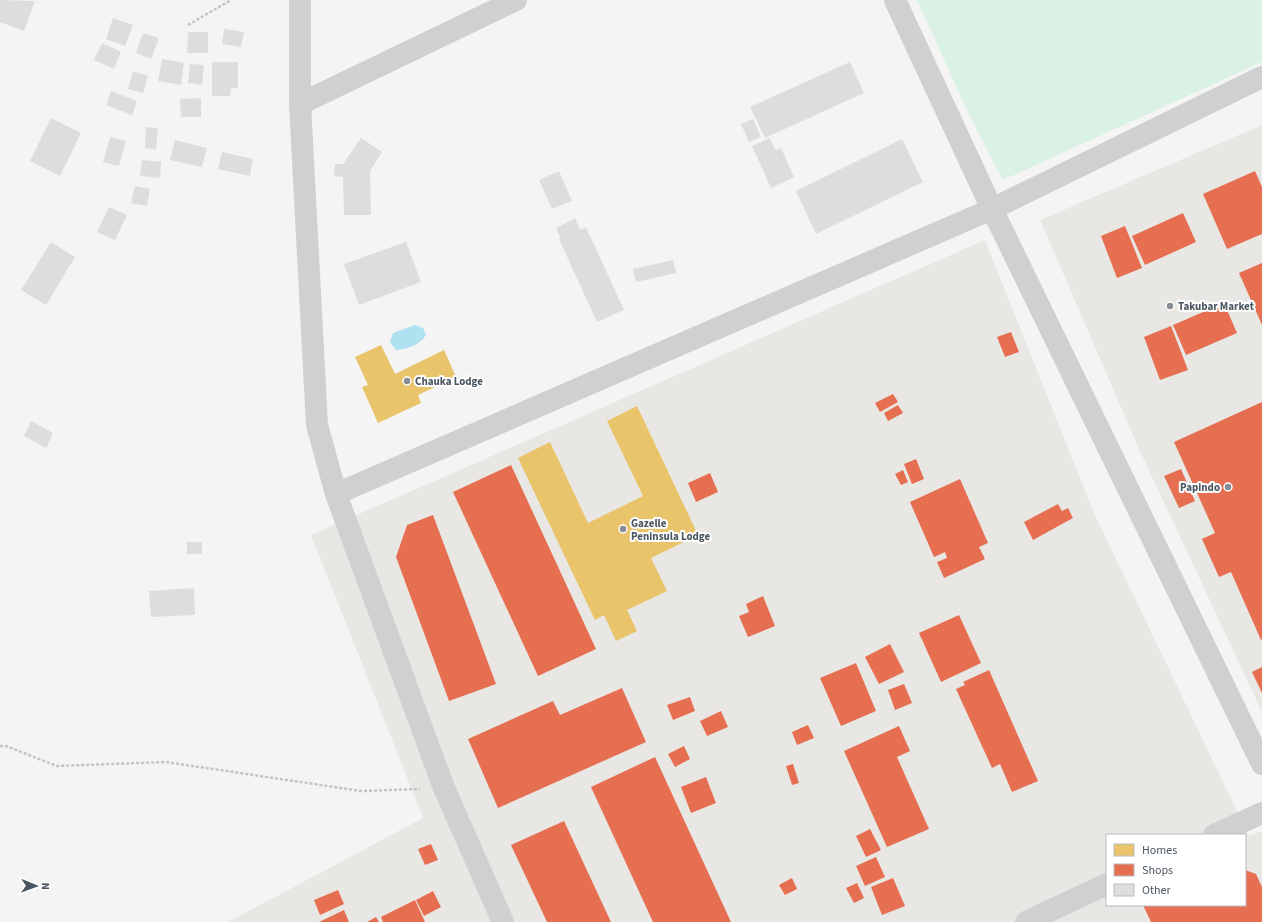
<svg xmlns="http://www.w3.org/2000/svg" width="1262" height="922" font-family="'Source Sans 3',sans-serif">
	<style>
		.commercial { fill: #e8e7e3; fill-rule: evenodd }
		.green { fill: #d9f2e3 }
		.water { fill: #aee2f0 }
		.homes { fill: #e9c46a }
		.shops { fill: #e76f51 }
		.building { fill: #ddddde }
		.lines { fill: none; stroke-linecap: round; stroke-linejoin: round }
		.path { stroke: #bcc7c4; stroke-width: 2.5; stroke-dasharray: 3 2; stroke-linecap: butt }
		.minor { stroke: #ced0d2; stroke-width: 22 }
		.poi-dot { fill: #868d94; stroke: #fff; stroke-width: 1.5 }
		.labels { text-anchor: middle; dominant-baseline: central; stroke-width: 4; stroke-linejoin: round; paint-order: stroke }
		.poi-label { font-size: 11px; font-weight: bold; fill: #4a5661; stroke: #fff; text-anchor: start }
	</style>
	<rect width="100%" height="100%" fill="#f4f4f4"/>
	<path class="commercial" d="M1262,125v587l-123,-263 -99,-229z
		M985,240l109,273 155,323 13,-5v91h-1034l195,-104 -112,-283zM1107,835h138v70h-138z"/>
	<path class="green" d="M917,0h345v62l-259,118 -31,-59z"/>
	<path class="water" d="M415,325l8,3 3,7c-6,10 -19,14 -30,15l-6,-8 3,-9z"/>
	<path class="homes" d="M381,345l14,29 49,-24 12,27 -38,18 3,8 -43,20 -16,-36 6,-2 -13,-28z
		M637,406l61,129 -47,23 16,33 -40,19 10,21 -21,10 -12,-26 -9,5 -77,-162 32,-16 38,81 55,-27 -36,-75z"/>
	<path class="shops" d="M1255,171l7,16v47l-35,15 -24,-55z
		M1183,213l13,29 -51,23 -13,-29z
		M1125,226l17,42 -25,10 -16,-42z
		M1262,263v62l-23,-52z
		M1224,303l13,30 -51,22 -13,-30z
		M1171,326l17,44 -28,10 -16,-43z
		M1011,332l8,20 -14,5 -8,-20z
		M893,394l5,8 -18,10 -5,-9z
		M1262,402v237l-1,1 -30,-68 -12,5 -17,-38 13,-6 -41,-91z
		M898,405l5,8 -15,8 -4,-8z
		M916,459l8,20 -12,5 -8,-20z
		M511,465l85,184 -58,27 -85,-184z
		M1181,469l14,32 -16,7 -15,-32z
		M903,470l5,12 -7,3 -6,-11z
		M710,473l8,19 -22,10 -8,-19z
		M960,479l28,64 -9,4 6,12 -41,19 -7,-16 10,-4 -2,-6 -11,5 -24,-55z
		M1058,504l4,7 6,-3 5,10 -40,22 -9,-18z
		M433,515l63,169 -47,17 -53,-144 11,-32z
		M763,596l12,30 -27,11 -9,-21 10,-4 -3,-8z
		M959,615l22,48 -40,19 -22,-49z
		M890,644l14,28 -25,12 -14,-27z
		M856,663l20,48 -35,15 -21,-48z
		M1262,667v26l-10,-21z
		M989,670l49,111 -26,11 -12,-28 -8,4 -36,-79 9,-4 -2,-3z
		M904,684l8,19 -17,7 -7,-20z
		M622,688l24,54 -148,66 -30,-69 85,-38 7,14z
		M690,697l5,14 -22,9 -6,-15z
		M721,711l7,16 -21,9 -7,-15z
		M808,725l6,13 -17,7 -5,-13z
		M899,726l11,25 -13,6 32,72 -42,18 -43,-96z
		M684,746l6,13 -15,8 -7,-13z
		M655,757l76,165h-78l-62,-135z
		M793,764l6,19 -7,2 -6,-19z
		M706,777l10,26 -25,10 -10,-26z
		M564,821l47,101h-64l-36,-77z
		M870,829l11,21 -15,7 -10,-21z
		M431,844l7,16 -13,5 -7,-16z
		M876,857l9,20 -20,9 -9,-20z
		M1245,870l11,4 6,13v35h-111l-8,-17h102z
		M792,878l5,11 -12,6 -6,-10z
		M893,878l12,28 -23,9 -11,-28z
		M857,883l7,15 -10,5 -8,-15z
		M338,890l6,14 -24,11 -6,-15z
		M433,891l8,16 -17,9 -8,-16z
		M415,900l10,22h-42l-2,-5z
		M344,910l5,12h-30z
		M376,917l3,5h-12z"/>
	<path class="building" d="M0,0l35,1 -11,30 -24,-9z
		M113,18l20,7 -8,21 -19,-7z
		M224,29l20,3 -3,15 -19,-3z
		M188,32h20v21h-21z
		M143,33l16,5 -8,21 -15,-6z
		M102,43l19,9 -7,17 -20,-9z
		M162,59l22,4 -3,22 -23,-4z
		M212,62h26v26h-7l-1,8h-18z
		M850,62l14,31 -99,45 -15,-31z
		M190,64l14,1 -2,20 -14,-2z
		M133,71l15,5 -5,17 -15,-4z
		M111,91l26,10 -5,14 -26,-10z
		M201,98v19h-20l-1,-18z
		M51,118l30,15 -21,43 -30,-15z
		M753,119l8,18 -12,5 -8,-18z
		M146,127l12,1 -2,21 -11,-1z
		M110,137l16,4 -7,25 -16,-4z
		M361,138l21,14 -12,19 1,44h-27l-1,-38 -9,-1 1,-12h8z
		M770,138l5,12 6,-2 13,29 -23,11 -19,-42z
		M902,139l21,43 -107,52 -20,-43z
		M175,140l32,8 -5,19 -32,-7z
		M222,152l31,7 -3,17 -32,-7z
		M142,160l19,2 -1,16 -20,-2z
		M559,171l13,30 -20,8 -13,-29z
		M135,186l15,3 -3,17 -16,-3z
		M109,207l18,8 -12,25 -18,-8z
		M575,218l5,12 6,-3 38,83 -27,12 -38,-83h2l-5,-11z
		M51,242l24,15 -29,48 -25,-15z
		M406,242l15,40 -62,23 -15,-41z
		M673,260l3,13 -40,9 -3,-13z
		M31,421l22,12 -7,15 -22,-12z
		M187,542h15v12h-15z
		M194,588l1,27 -44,2 -2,-26z"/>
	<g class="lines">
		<path class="path" d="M188,25l43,-25
			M0,746h6l51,20 109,-4 195,29 59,-2"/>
		<path class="minor" d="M300,0v104l17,321 19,69 108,294 59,134
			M895,0l97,209 270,555
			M300,104l216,-104
			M336,494l656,-285 270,-132
			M1214,835l48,-22
			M1026,922l81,-38"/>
	</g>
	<g class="poi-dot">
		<circle cx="1170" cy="306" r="4"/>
		<circle cx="407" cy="381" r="4"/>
		<circle cx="1228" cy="487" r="4"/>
		<circle cx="623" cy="529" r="4"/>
	</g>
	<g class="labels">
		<g class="poi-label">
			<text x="1178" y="306">Takubar Market</text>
			<text x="415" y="381">Chauka Lodge</text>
			<text x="1220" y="487" text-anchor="end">Papindo</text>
			<text x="631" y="523">Gazelle<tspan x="631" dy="13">Peninsula Lodge</tspan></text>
		</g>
	</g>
	<rect x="1106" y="834" width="140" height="72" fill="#ffffff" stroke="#b7bbc0"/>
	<rect x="1114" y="844" width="20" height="12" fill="#e9c46a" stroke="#b7bbc0"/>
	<text x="1142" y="854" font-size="12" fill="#4a5661">Homes</text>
	<rect x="1114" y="864" width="20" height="12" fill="#e76f51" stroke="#b7bbc0"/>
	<text x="1142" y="874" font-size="12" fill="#4a5661">Shops</text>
	<rect x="1114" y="884" width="20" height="12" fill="#ddddde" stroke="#b7bbc0"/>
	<text x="1142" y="894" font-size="12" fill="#4a5661">Other</text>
	<g transform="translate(36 886) rotate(91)" stroke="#ffffff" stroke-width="3" paint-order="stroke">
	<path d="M0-3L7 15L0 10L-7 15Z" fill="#4a5661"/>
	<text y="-6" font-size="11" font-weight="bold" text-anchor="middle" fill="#4a5661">N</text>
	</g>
</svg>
